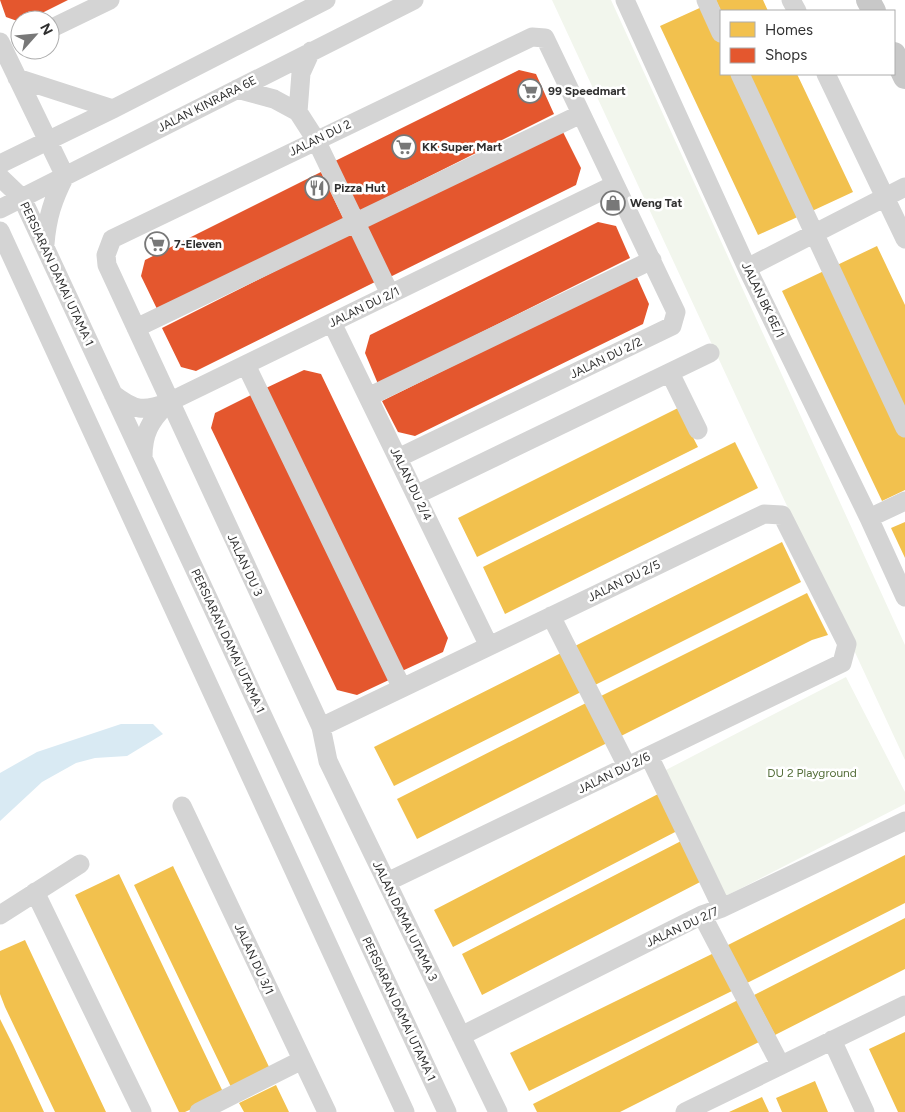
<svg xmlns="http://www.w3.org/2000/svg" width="905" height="1112" font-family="Figtree,sans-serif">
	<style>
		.green { fill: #f2f6ed }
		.water { fill: #d9eaf3 }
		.homes { fill: #f2c14e }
		.shops { fill: #e4572e }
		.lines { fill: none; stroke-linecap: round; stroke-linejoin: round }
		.minor { stroke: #d4d4d4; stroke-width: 19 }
		.major { stroke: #c8c8c8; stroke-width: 24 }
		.labels { text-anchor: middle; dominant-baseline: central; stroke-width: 5; stroke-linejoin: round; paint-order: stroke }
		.poi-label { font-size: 12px; font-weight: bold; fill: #303030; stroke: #fff; text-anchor: start }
		.street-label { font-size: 12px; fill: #303030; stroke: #fff }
		.park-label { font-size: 12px; fill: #556f3a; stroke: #fff }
	</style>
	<rect width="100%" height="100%" fill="#fff"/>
	<path class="green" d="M552,0h59l294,645v115z
		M846,677l59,115v12l-179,92 -64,-124z"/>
	<path class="water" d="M121,724h32l10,10 -36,22 -32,2 -19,5 -34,19 -42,39v-48l37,-21z"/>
	<path class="homes" d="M716,0h47l5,11h-47z
		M704,6l17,37v31h15l66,141 -44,20 -98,-209z
		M748,74h49l56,118 -41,19z
		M877,246l28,59v110l-70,-149z
		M826,270l79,167v53l-23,11 -100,-210z
		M678,408l20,39 -221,110 -19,-39z
		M735,442l23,46 -253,126 -22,-47z
		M905,522v36l-14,-30z
		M782,542l19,40 -206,103 -20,-39z
		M807,593l21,42 -16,5 -191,96 -20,-40z
		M563,652l20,39 -189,95 -20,-39z
		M588,702l21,40 -192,97 -20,-40z
		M660,793l19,37 -226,117 -19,-37z
		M683,840l21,40 -222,115 -20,-41z
		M905,855v48l-160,81 -19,-38z
		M173,866l98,205 -39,18 -98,-204z
		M119,874l105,220 -39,18h-6l-104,-217z
		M905,918v51l-130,66 -21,-40z
		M25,940l15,32 66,140h-51l-50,-105 -5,-13v-43z
		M716,952l18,38 -205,101 -19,-38z
		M740,999l21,42 -141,71h-83l-4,-8z
		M0,1019l13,26 31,67h-44z
		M905,1032v80h-7l-29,-63z
		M815,1081l13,31h-46l-6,-14z
		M276,1085l13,27h-45l-5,-9z
		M762,1097l7,15h-40z"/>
	<path class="shops" d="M0,0h68l-40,20h-8v2l-14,-5z
		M519,70l17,4 18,40 -198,99 -25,-50z
		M562,130l19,38 -5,17 -188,93 -25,-51z
		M321,172l23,48 -186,91 -17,-35 4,-16z
		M598,222l18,4 14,32 -252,126 -13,-31 5,-18z
		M351,233l24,49 -179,89 -15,-4 -19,-39z
		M636,275l13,29 -6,20 -228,112 -17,-4 -16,-31z
		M304,370l17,4 127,264 -5,14 -41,19 -136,-283z
		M253,394l138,285 -34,16 -20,-5 -126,-262 4,-15z"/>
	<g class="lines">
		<path class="minor" d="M625,0l122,268 122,250 36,79
			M706,0l15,33
			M791,0l6,11
			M50,29l60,-29
			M0,42l65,134c-12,23 -18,42 -20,68
			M740,74l165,354
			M826,74l79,165
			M17,78l96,31
			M237,89l37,10 24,13 18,28 74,154
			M298,112l3,-39 10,-22
			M0,164l113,-55 213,-109
			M0,177l22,21 425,914
			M0,209l414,-209
			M0,231l405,881
			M747,268l158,-81
			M332,323l157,323
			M136,328l445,-214
			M246,365l156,323
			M670,373l28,57
			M113,394c22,17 30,18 56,8l445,-217
			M368,397l284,-137
			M143,457c0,-23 7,-36 23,-52
			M398,458l274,-132 4,-14 -131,-274 -13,-1 -420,202 -6,16 1,10 214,462 7,34 170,351
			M416,495l294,-142
			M869,518l36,-17
			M551,616l76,150
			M321,727l443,-213 18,1 65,129 -5,19 -455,219
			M649,756l73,152
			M182,806l145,306
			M35,892l107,220
			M0,915l80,-51
			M702,915l78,149
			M461,1036l241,-121 20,-7 183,-87
			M832,1040l33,72
			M199,1112l103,-52
			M685,1112l220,-107"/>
		<path class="major" d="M868,0l6,11
			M894,54l11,23"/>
	</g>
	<defs>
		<g id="supermarket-ring" transform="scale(1.25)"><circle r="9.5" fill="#fff" stroke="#787878" stroke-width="1.5"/><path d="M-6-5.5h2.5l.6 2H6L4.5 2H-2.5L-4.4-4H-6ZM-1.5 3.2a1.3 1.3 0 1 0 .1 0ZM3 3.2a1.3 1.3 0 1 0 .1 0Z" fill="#787878"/></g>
		<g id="restaurant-ring" transform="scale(1.25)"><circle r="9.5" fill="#fff" stroke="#787878" stroke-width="1.5"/><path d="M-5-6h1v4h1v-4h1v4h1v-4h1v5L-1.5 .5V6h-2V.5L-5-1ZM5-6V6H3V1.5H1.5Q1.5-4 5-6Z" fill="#787878"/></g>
		<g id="shop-ring" transform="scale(1.25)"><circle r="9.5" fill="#fff" stroke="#787878" stroke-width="1.5"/><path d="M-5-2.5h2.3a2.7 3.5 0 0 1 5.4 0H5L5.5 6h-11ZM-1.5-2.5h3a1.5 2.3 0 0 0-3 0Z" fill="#787878"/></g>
	</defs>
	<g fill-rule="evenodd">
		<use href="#supermarket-ring" x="530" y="91"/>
		<use href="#supermarket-ring" x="404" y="147"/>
		<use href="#restaurant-ring" x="317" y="188"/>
		<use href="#shop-ring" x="613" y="203"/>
		<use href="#supermarket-ring" x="157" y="244"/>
	</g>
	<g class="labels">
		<g class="poi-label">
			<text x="548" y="91">99 Speedmart</text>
			<text x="422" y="147">KK Super Mart</text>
			<text x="334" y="188">Pizza Hut</text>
			<text x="630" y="203">Weng Tat</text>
			<text x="174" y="244">7-Eleven</text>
		</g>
		<g class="street-label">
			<text transform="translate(207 104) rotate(-27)">JALAN KINRARA 6E</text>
			<text transform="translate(320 138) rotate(-26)">JALAN DU 2</text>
			<text transform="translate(57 274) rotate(65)">PERSIARAN DAMAI UTAMA 1</text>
			<text transform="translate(763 300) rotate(64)">JALAN BK 6E/1</text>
			<text transform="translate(364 307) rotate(-26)">JALAN DU 2/1</text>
			<text transform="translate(606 358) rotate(-26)">JALAN DU 2/2</text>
			<text transform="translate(411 484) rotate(64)">JALAN DU 2/4</text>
			<text transform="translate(245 565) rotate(65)">JALAN DU 3</text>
			<text transform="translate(624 581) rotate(-26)">JALAN DU 2/5</text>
			<text transform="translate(228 641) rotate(65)">PERSIARAN DAMAI UTAMA 1</text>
			<text transform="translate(614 773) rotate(-26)">JALAN DU 2/6</text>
			<text transform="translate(405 921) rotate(64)">JALAN DAMAI UTAMA 3</text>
			<text transform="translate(682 927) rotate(-25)">JALAN DU 2/7</text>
			<text transform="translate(254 959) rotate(65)">JALAN DU 3/1</text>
			<text transform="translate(399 1009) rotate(65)">PERSIARAN DAMAI UTAMA 1</text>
		</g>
		<g class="park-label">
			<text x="812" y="773">DU 2 Playground</text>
		</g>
	</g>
	<rect x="720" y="10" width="175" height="65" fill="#ffffff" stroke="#acacac"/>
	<rect x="730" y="22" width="25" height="15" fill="#f2c14e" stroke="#acacac"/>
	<text x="765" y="35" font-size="15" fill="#303030">Homes</text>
	<rect x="730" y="48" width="25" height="15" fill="#e4572e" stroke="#acacac"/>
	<text x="765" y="60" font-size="15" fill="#303030">Shops</text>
	<g transform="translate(35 35) rotate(63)"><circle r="24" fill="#ffffff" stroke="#acacac"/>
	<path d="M0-4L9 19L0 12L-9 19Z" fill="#787878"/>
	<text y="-8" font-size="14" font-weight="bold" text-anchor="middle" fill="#303030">N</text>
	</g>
</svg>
